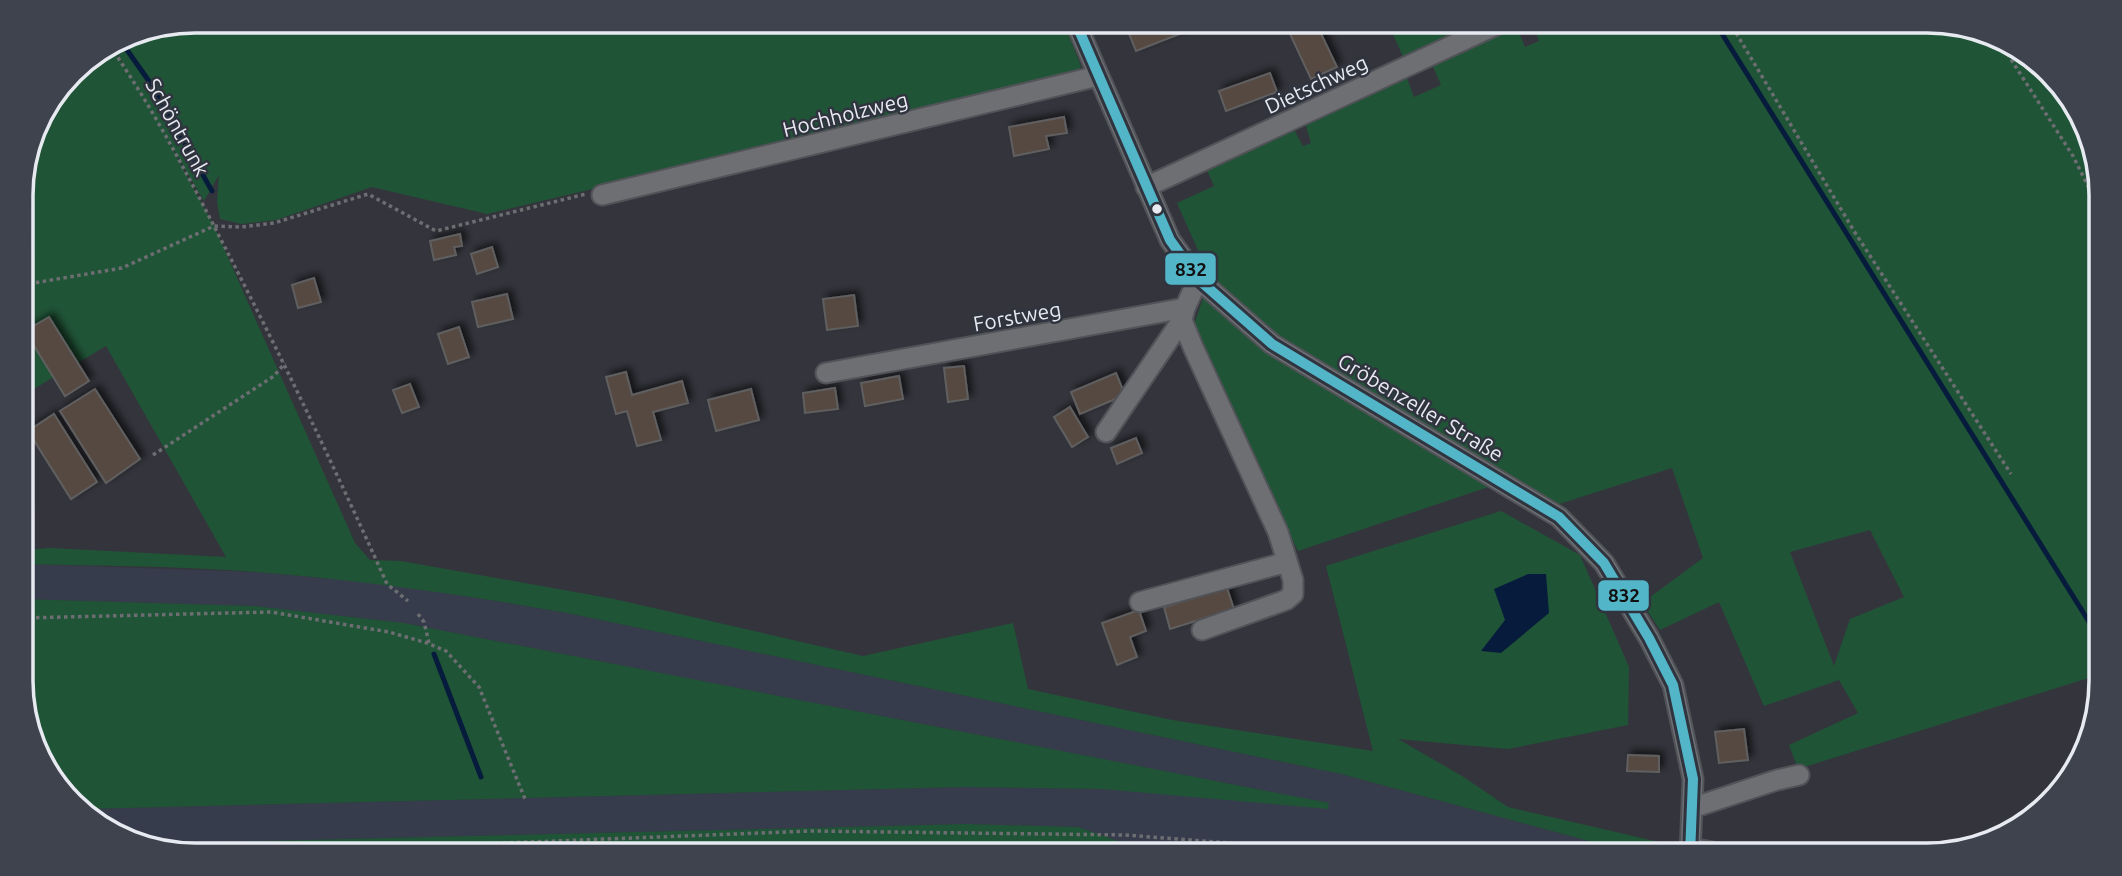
<svg xmlns="http://www.w3.org/2000/svg" width="2122" height="876" font-family="Ubuntu,sans-serif">
	<style>
		.built { fill: #373c4c }
		.green { fill: #205437; fill-rule: evenodd }
		.water { fill: #071c3d }
		.lines { fill: none; stroke-linecap: round; stroke-linejoin: round }
		.stream { stroke: #071c3d; stroke-width: 5 }
		.building { fill: #544943; stroke: #615f60; stroke-width: 2; filter: url(#shadow) }
		.minor-casing { stroke: #515358; stroke-width: 23 }
		.path { stroke: #6c6e72; stroke-width: 3.5; stroke-dasharray: 3.5 3.5; stroke-linecap: butt }
		.minor { stroke: #6d6f73; stroke-width: 19 }
		.bus-1-casing { stroke: #30343f; stroke-width: 16 }
		.bus-1 { stroke: #53b5c8; stroke-width: 10 }
		.bus-dot { fill: #e8eaf2; stroke: #30343f; stroke-width: 2.5 }
		.labels { text-anchor: middle; dominant-baseline: central; stroke-width: 5; stroke-linejoin: round; paint-order: stroke }
		.street-label { font-size: 21px; fill: #e8eaf2; stroke: #30343f }
		.rim { fill: none; stroke: #e8eaf2; stroke-width: 3.5 }
		.line-badge { stroke: #30343f; stroke-width: 2.5 }
		.pale-badge-label { font-size: 19px; text-anchor: middle; font-weight: bold; fill: #111 }
	</style>
	<defs>
		<filter id="shadow"><feDropShadow dx="4.5" dy="-4.5" stdDeviation="3.5" flood-color="#0009"/></filter>
	</defs>
	<rect width="100%" height="100%" fill="#34353c"/>
	<path class="built" d="M22,564l235,8 141,13 169,28 774,161 300,81h-270l-114,-5 -139,-9 -40,-14 -113,-3 -824,20 -12,-2 -43,-33 879,-22 137,2 226,14 -924,-180 -150,-17 -232,-7z"/>
	<path class="green" d="M195,21h868l18,45 -5,8 -589,140 -115,-27 -96,33 -34,4 -22,-5 -3,-17 2,-27 -15,26 -42,-71 52,96 141,317 15,17 31,1 213,38 249,57 150,-33 15,66 144,31 201,31 -47,-185 175,-55 79,44 49,112 -1,58 -120,24 -110,-10 64,37 46,31 151,35 21,13h-39l-300,-81 -774,-161c-103,-18 -206,-33 -311,-41 -78,-6 -156,-6 -234,-8v-14l28,-2 176,9 -120,-211 -84,50 -1,-213 18,-64 41,-55 30,-18 18,25 -16,-26 17,-11z
		M1387,21h104l-86,40z
		M1531,21h396l66,13 72,55 34,83 2,502 -303,95 -9,-24 69,-32 -19,-33 -75,26 -45,-104 -59,28 -18,-27 61,-45 -31,-90 -113,36 -47,-25 -214,72 -107,-217 19,-57 -33,-74 37,-17 -8,-18 87,-40 10,18 8,-3 -6,-20 101,-48 8,22 27,-12 -9,-21 84,-39 9,22 14,-6zM1870,530l34,67 -54,22 -16,47 -44,-114z
		M22,599l232,7 150,17 925,180 -1,6 -226,-20 -137,-2 -879,22 -29,-22 -34,-83z
		M965,824l113,3 40,14 253,14h-1176l-54,-11z"/>
	<path class="water" d="M1528,574h18l3,39 -48,40 -20,-2 24,-31 -11,-31z"/>
	<g class="lines">
		<path class="stream" d="M1714,21l387,620
			M120,40l31,44 61,107
			M434,654l47,123"/>
	</g>
	<path class="building" d="M1124,21h89l-77,30z
		M1284,21h31l22,46 -26,12z
		M1270,73l7,19 -51,19 -7,-20z
		M1064,117l3,16 -21,3 3,13 -35,7 -5,-29z
		M460,234l2,12 -8,1 2,8 -22,5 -4,-19z
		M492,247l6,20 -21,7 -6,-20z
		M314,278l7,24 -23,6 -6,-23z
		M507,294l6,25 -35,8 -6,-25z
		M854,295l4,31 -31,4 -4,-31z
		M49,317l40,64 -24,15 -40,-65z
		M459,327l10,30 -21,7 -10,-30z
		M964,366l4,33 -20,3 -4,-34z
		M626,372l6,23 50,-14 6,22 -35,9 8,28 -24,6 -10,-35 -11,3 -10,-37z
		M1116,373l9,22 -45,19 -9,-22z
		M899,376l4,23 -38,7 -4,-23z
		M410,384l9,23 -17,6 -9,-23z
		M835,388l3,21 -33,4 -2,-20z
		M95,389l45,70 -34,24 -46,-72z
		M751,389l8,31 -43,11 -8,-31z
		M1070,407l18,30 -16,10 -18,-30z
		M54,414l43,68 -26,17 -43,-68z
		M1136,438l6,15 -25,11 -6,-16z
		M1227,588l7,21 -64,20 -6,-22z
		M1139,610l7,21 -16,6 7,20 -20,8 -15,-42z
		M1744,729l4,31 -29,3 -4,-31z
		M1628,755l31,1v16l-32,-1z"/>
	<g class="lines">
		<g class="minor-casing">
			<path id="minor" d="M1075,21l95,219 28,39 74,65 287,173 45,46 45,75 24,47 20,94 -3,76
				M1146,187l359,-166
				M602,195l496,-119
				M1185,308l-3,12 11,27 85,185 15,48v14l-7,6 -84,30
				M826,373l359,-65 13,-29
				M1106,432l76,-112
				M1140,602l147,-40
				M1692,808l85,-28 22,-5
				M1690,848l39,7"/>
		</g>
		<path class="path" d="M1729,21l125,210 157,243
			M1996,36l77,120 27,54
			M110,46c47,68 85,143 123,217 54,105 105,212 154,321l21,17
			M22,285l100,-17 92,-42 27,1 33,-4 94,-29 68,37 150,-37
			M153,455l121,-79 11,-13
			M418,614l6,8 5,21
			M22,618l249,-6 118,20 38,11 19,8 33,36 46,112
			M524,843l2,12
			M195,855l617,-24 313,4 131,10 83,10"/>
		<use href="#minor" class="minor"/>
		<g class="bus-1-casing">
			<path id="bus-1" d="M1075,21l95,219 28,39 74,65 287,173 45,46 45,75 24,47 20,94 -3,76"/>
		</g>
		<use href="#bus-1" class="bus-1"/>
	</g>
	<circle class="bus-dot" cx="1157" cy="209" r="6"/>
	<g class="labels">
		<g class="street-label">
			<text transform="translate(1316 84) rotate(-25)">Dietschweg</text>
			<text transform="translate(845 114) rotate(-14)">Hochholzweg</text>
			<text transform="translate(178 127) rotate(61)">Schöntrunk</text>
			<text transform="translate(1017 316) rotate(-10)">Forstweg</text>
			<text transform="translate(1421 407) rotate(31)">Gröbenzeller Straße</text>
		</g>
	</g>
	<path d="M0 0H2122V876H0ZM195 33H1927A162 162 0 0 1 2089 195V681A162 162 0 0 1 1927 843H195A162 162 0 0 1 33 681V195A162 162 0 0 1 195 33Z" fill="#3f434d" fill-rule="evenodd"/>
	<path class="rim" d="M195 33H1927A162 162 0 0 1 2089 195V681A162 162 0 0 1 1927 843H195A162 162 0 0 1 33 681V195A162 162 0 0 1 195 33Z"/>
	<g class="line-badge">
		<rect x="1164" y="252" width="53" height="34" rx="7" fill="#53b5c8"/>
		<rect x="1597" y="579" width="53" height="33" rx="7" fill="#53b5c8"/>
	</g>
	<g class="pale-badge-label">
		<text x="1191" y="276">832</text>
		<text x="1624" y="602">832</text>
	</g>
</svg>
